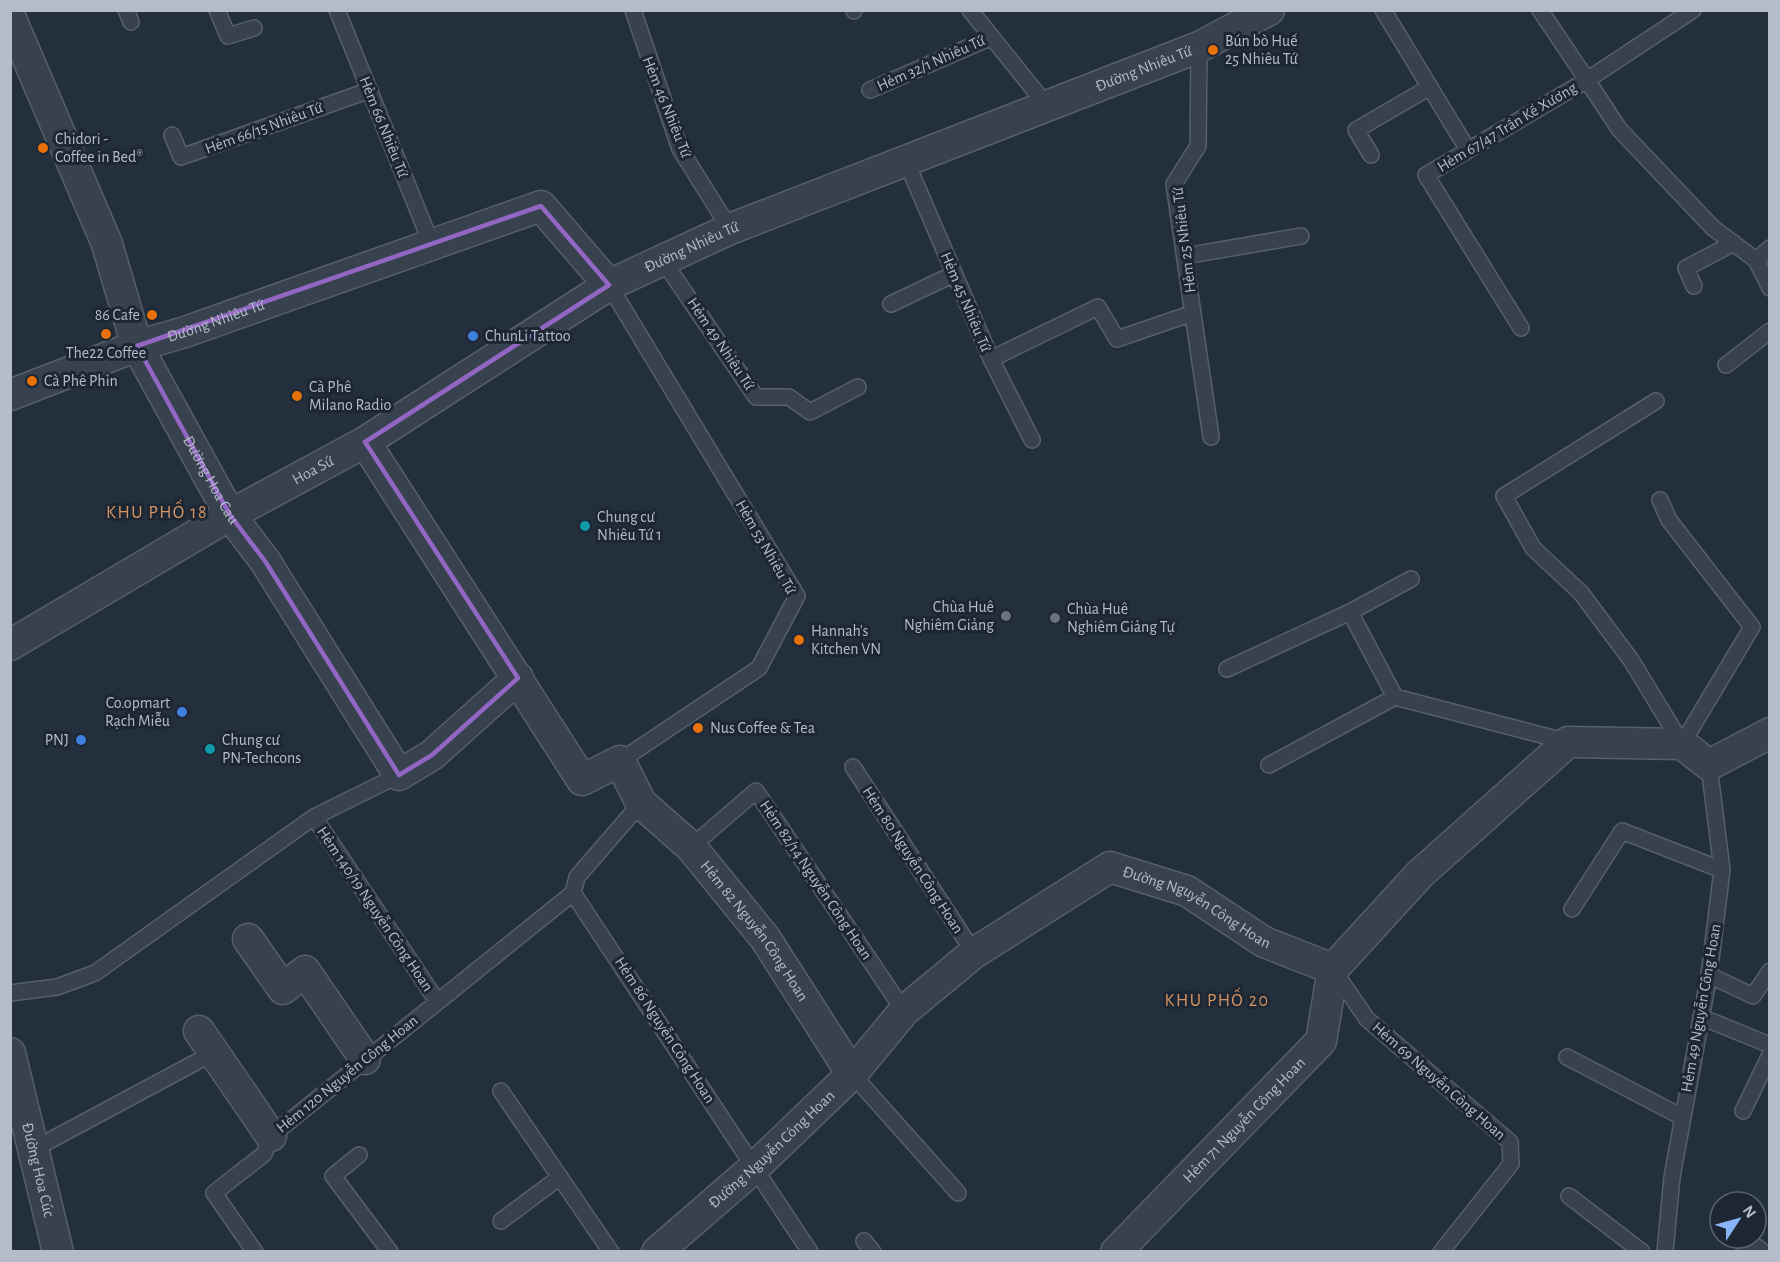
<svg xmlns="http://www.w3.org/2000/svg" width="1780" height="1262" font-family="'Alegreya Sans',sans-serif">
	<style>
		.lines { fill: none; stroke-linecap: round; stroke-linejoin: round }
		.lane-casing { stroke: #565f6c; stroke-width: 18 }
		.street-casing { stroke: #565f6c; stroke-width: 33 }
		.lane { stroke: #38414e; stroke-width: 15 }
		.street { stroke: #38414e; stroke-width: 30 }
		.marked { fill: none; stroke: #9266c3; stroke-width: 4.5; stroke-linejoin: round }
		.food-dot { fill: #e8710a; stroke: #1d2633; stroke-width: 2 }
		.shop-dot { fill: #3f7fe0; stroke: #1d2633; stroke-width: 2 }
		.culture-dot { fill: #0f9aa8; stroke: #1d2633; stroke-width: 2 }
		.worship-dot { fill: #6b7280; stroke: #1d2633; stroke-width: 2 }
		.labels { text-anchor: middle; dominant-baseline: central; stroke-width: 6; stroke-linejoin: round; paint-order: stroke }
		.poi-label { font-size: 16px; fill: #b4bcc9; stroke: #1d2633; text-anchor: start }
		.street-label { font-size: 16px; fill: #b4bcc9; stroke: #1d2633 }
		.neighbourhood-label { font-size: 18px; letter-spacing: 1.5px; fill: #d59563; stroke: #1d2633 }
	</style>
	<rect width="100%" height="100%" fill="#242f3e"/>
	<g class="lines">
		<g class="lane-casing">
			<path id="lane" d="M126,10l5,12
				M217,10l11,26 26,-8
				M337,10l94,233
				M633,10l47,139 50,80
				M970,10l77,96
				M1383,10l85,140
				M1540,10l47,70 106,-70
				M854,11v-1
				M1199,47l-1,99 -24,38 37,253
				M870,90l122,-53
				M172,135l9,22 189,-67
				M1371,155l-15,-25 74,-43
				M906,161l85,198 41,81
				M1185,256l116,-20
				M662,259l94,138h33l21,15 48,-25
				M1756,260l14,28
				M609,285l188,311 -38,72 -139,93
				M1694,286l-8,-18 48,-25
				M891,304l63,-30
				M1521,328l-95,-153 161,-95 32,49 94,99 43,32 14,-12
				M991,359l107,-52 19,32 76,-26
				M1726,365l44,-34
				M1656,401l-152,95 29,52 48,45 50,67 51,84 70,-117 -83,-107 -9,-20
				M1350,612l61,-33
				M1227,669l123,-57 45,85
				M1269,765l126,-68 173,45
				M853,767l121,186
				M314,817l123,184
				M691,847l65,-56 148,220
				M573,893l237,359
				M1572,909l50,-78 100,39
				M1334,971l33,48 143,123 1,22 -70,88
				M1709,975l44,21 17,-25
				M10,993l47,-6 38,-14 219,-156 85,-42
				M1701,1017l69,28
				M1567,1057l115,60
				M852,1074l106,119
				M501,1091l110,161
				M1743,1111l27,-56
				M34,1149l181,-97
				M359,1155l-26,21 57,76
				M1569,1196l73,56
				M501,1221l59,-44
				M864,1241l9,11
				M255,1252l-41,-59 50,-39 7,-18 302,-243 4,-16 64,-74
				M1665,1252l7,-75 37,-202 13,-105 -13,-105
				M1744,1252l6,-10 13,10"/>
		</g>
		<g class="street-casing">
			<g id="street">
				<path id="s1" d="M10,17l97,227 30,102 93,169 35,46 134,214 33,-20 86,-77"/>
				<path id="s2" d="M10,395l127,-49 48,-14 356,-126 68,79 121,-56 469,-182 70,-37"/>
				<path id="s3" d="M365,442l217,338 38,-19 21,42 50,44 74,91 87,136"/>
				<path id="s4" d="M10,645l220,-130 135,-73 244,-157"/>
				<path d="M248,939l35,50 22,-18 60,88"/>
				<path d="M1333,969l87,-95 148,-132 114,2 27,21 61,-32"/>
				<path d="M199,1031l72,105"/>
				<path id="s5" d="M10,1053l48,199"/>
				<path id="s6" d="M657,1252l98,-85 97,-93 52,-63 70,-58 136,-86 77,24 77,51 69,27"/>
				<path id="s7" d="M1116,1252l205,-211 12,-72"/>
			</g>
		</g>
		<use href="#lane" class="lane"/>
		<use href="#street" class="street"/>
	</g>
	<path class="marked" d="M541,206l68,79 -244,157 153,236 -86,77 -33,20 -134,-214 -35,-46 -93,-169z"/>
	<g class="food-dot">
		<circle cx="1213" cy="50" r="6"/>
		<circle cx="43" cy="148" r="6"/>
		<circle cx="152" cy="315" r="6"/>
		<circle cx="106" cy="334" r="6"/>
		<circle cx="32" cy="381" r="6"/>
		<circle cx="297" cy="396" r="6"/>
		<circle cx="799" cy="640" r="6"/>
		<circle cx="698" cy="728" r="6"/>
	</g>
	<g class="shop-dot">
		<circle cx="473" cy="336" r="6"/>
		<circle cx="182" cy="712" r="6"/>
		<circle cx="81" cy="740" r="6"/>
	</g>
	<g class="culture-dot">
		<circle cx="585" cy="526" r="6"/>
		<circle cx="210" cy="749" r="6"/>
	</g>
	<g class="worship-dot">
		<circle cx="1006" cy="616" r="6"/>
		<circle cx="1055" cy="618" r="6"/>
	</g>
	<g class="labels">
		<g class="poi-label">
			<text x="1225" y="41">Bún bò Huế<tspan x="1225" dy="18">25 Nhiêu Tứ</tspan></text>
			<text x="55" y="139">Chidori -<tspan x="55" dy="18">Coffee in Bed®</tspan></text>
			<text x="140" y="315" text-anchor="end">86 Cafe</text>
			<text x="485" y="336">ChunLi Tattoo</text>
			<text x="106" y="353" text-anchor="middle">The22 Coffee</text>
			<text x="44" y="381">Cà Phê Phin</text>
			<text x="309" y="387">Cà Phê<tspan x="309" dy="18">Milano Radio</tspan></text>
			<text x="597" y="517">Chung cư<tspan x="597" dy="18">Nhiêu Tứ 1</tspan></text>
			<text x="994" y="607" text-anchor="end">Chùa Huê<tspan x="994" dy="18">Nghiêm Giảng</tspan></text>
			<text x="1067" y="609">Chùa Huê<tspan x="1067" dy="18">Nghiêm Giảng Tự</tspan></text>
			<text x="811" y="631">Hannah's<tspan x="811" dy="18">Kitchen VN</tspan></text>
			<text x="170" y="703" text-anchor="end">Co.opmart<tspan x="170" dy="18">Rạch Miễu</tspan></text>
			<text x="710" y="728">Nus Coffee &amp; Tea</text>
			<text x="69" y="740" text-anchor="end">PNJ</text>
			<text x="222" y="740">Chung cư<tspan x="222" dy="18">PN-Techcons</tspan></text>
		</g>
		<g class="street-label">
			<text transform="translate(931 63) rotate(-24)">Hẻm 32/1 Nhiêu Tứ</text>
			<text stroke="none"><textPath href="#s2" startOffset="1245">Đường Nhiêu Tứ</textPath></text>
			<text transform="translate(667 107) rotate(68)">Hẻm 46 Nhiêu Tứ</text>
			<text transform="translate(384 127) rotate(68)">Hẻm 66 Nhiêu Tứ</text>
			<text transform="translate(1507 127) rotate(-31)">Hẻm 67/47 Trần Kế Xương</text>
			<text transform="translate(264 128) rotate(-20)">Hẻm 66/15 Nhiêu Tứ</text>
			<text transform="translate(1184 240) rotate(-97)">Hẻm 25 Nhiêu Tứ</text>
			<text stroke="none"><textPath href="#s2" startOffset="759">Đường Nhiêu Tứ</textPath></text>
			<text transform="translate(966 302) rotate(67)">Hẻm 45 Nhiêu Tứ</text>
			<text stroke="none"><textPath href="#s2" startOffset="219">Đường Nhiêu Tứ</textPath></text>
			<text transform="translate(721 344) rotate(56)">Hẻm 49 Nhiêu Tứ</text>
			<text stroke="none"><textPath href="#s4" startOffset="350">Hoa Sứ</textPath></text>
			<text stroke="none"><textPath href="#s1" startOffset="506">Đường Hoa Cau</textPath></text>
			<text transform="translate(766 547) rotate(60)">Hẻm 53 Nhiêu Tứ</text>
			<text transform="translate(913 860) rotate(57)">Hẻm 80 Nguyễn Công Hoan</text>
			<text transform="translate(816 880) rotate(56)">Hẻm 82/14 Nguyễn Công Hoan</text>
			<text stroke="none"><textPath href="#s6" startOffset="694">Đường Nguyễn Công Hoan</textPath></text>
			<text transform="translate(375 909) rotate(56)">Hẻm 140/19 Nguyễn Công Hoan</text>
			<text stroke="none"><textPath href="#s3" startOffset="663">Hẻm 82 Nguyễn Công Hoan</textPath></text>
			<text transform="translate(1701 1008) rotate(-80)">Hẻm 49 Nguyễn Công Hoan</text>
			<text transform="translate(665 1030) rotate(57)">Hẻm 86 Nguyễn Công Hoan</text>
			<text transform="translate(347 1074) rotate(-39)">Hẻm 120 Nguyễn Công Hoan</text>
			<text transform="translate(1439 1081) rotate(41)">Hẻm 69 Nguyễn Công Hoan</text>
			<text stroke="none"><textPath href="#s7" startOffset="184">Hẻm 71 Nguyễn Công Hoan</textPath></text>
			<text stroke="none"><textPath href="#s6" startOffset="154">Đường Nguyễn Công Hoan</textPath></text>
			<text stroke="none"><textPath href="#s5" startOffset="120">Đường Hoa Cúc</textPath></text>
		</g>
		<g class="neighbourhood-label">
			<text x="157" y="513">KHU PHỐ 18</text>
			<text x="1217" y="1001">KHU PHỐ 20</text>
		</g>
	</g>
	<rect width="1780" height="1262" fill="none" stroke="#b4bcc9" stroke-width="24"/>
	<g transform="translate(1738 1220) rotate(54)"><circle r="28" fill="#1d2633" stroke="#59626f" stroke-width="1.5"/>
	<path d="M0-4.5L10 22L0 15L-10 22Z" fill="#8ab4f8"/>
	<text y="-9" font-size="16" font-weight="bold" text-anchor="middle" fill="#b4bcc9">N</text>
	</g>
</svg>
